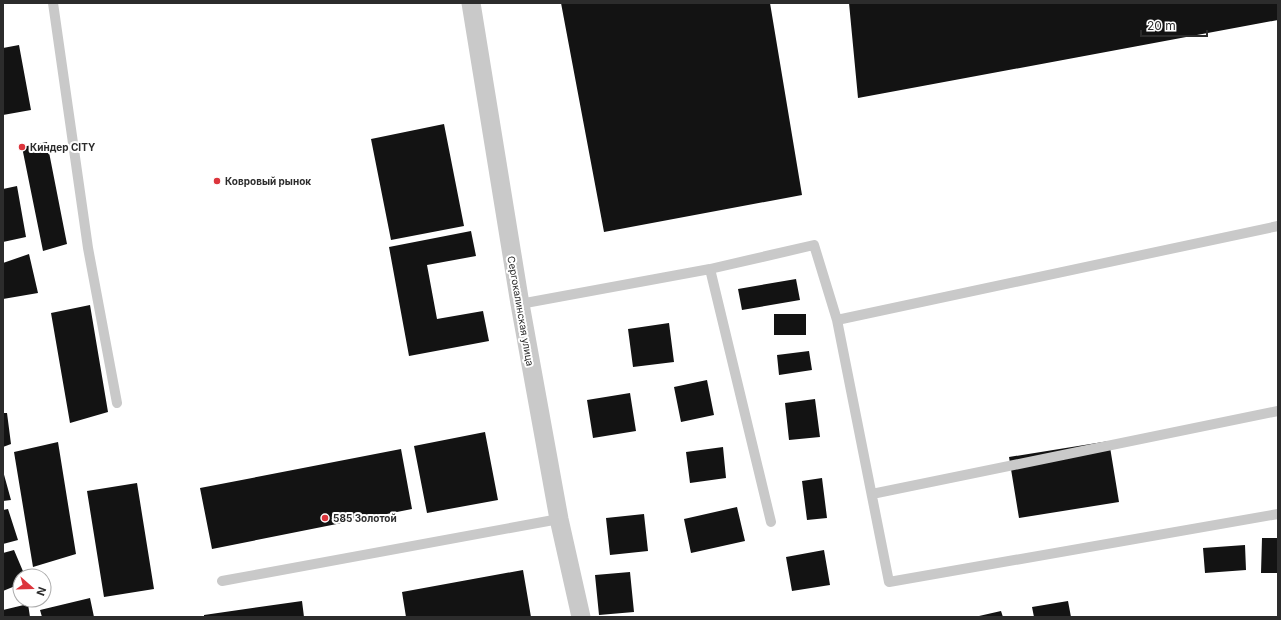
<svg xmlns="http://www.w3.org/2000/svg" width="1281" height="620" font-family="Inter,sans-serif">
	<style>
		.building { fill: #131313 }
		.lines { fill: none; stroke-linecap: round; stroke-linejoin: round }
		.service { stroke: #c9c9c9; stroke-width: 10 }
		.minor { stroke: #c9c9c9; stroke-width: 19 }
		.poi-dot { fill: #dc353c; stroke: #fff; stroke-width: 1.5 }
		.labels { text-anchor: middle; dominant-baseline: central; stroke-width: 4; stroke-linejoin: round; paint-order: stroke }
		.poi-label { font-size: 10px; font-weight: bold; fill: #2c2c2c; stroke: #fff; text-anchor: start }
		.street-label { font-size: 10px; fill: #2c2c2c; stroke: #fff }
	</style>
	<rect width="100%" height="100%" fill="#fff"/>
	<path class="building" d="M561,3h209l32,192 -198,37z
		M849,3h429v17l-420,78z
		M19,45l12,65 -28,5v-67z
		M444,124l20,102 -73,14 -20,-101z
		M47,142l20,102 -24,7 -21,-104z
		M17,186l9,51 -23,5v-53z
		M471,231l5,25 -49,9 10,54 46,-8 6,30 -80,15 -20,-109z
		M29,254l9,39 -35,6v-36z
		M796,279l4,21 -58,10 -4,-21z
		M90,305l18,107 -38,11 -19,-110z
		M774,314h32v21h-32z
		M669,323l5,39 -41,5 -5,-38z
		M809,351l3,19 -33,5 -2,-20z
		M707,380l7,35 -33,7 -7,-35z
		M630,393l6,38 -43,7 -6,-38z
		M815,399l5,38 -31,3 -4,-37z
		M3,413h4l4,31 -8,3z
		M485,432l13,68 -71,13 -13,-67z
		M1109,441l10,61 -100,16 -10,-61z
		M58,442l18,112 -43,13 -19,-115z
		M723,447l3,31 -36,5 -4,-31z
		M401,449l11,60 -200,40 -12,-61z
		M3,471l8,29 -8,1z
		M822,478l5,40 -20,2 -5,-39z
		M137,483l17,106 -50,8 -17,-106z
		M737,507l8,34 -54,12 -7,-34z
		M8,509l10,31 -15,4v-34z
		M644,514l4,37 -38,4 -4,-37z
		M1262,538h16v35h-17z
		M1245,545l1,25 -41,3 -2,-25z
		M14,550l11,26h-5v8l-17,7v-38z
		M824,550l6,35 -38,6 -6,-34z
		M523,570l8,47h-125l-4,-25z
		M630,572l4,40 -35,3 -4,-40z
		M90,598l4,19h-52l-2,-7z
		M302,601l2,16h-100v-2z
		M1068,601l3,16h-37l-2,-10z
		M28,604l2,13h-27v-7z
		M1001,611l2,6h-23l-1,-1z"/>
	<g class="lines">
		<path class="service" d="M53,3l35,245 29,155
			M710,269l61,253
			M520,304l190,-35 104,-24 23,75 52,262 389,-68
			M837,320l441,-94
			M872,494l406,-83
			M222,581l337,-62"/>
		<path class="minor" d="M471,3l49,301 39,215 22,98"/>
	</g>
	<g class="poi-dot">
		<circle cx="22" cy="147" r="4"/>
		<circle cx="217" cy="181" r="4"/>
		<circle cx="325" cy="518" r="4"/>
	</g>
	<g class="labels">
		<g class="poi-label">
			<text x="30" y="147">Киндер CITY</text>
			<text x="225" y="181">Ковровый рынок</text>
			<text x="333" y="518">585 Золотой</text>
		</g>
		<g class="street-label">
			<text transform="translate(521 311) rotate(80)">Сергокалинская улица</text>
		</g>
	</g>
	<rect width="1281" height="620" fill="none" stroke="#2c2c2c" stroke-width="8"/>
	<g transform="translate(32 588) rotate(110)"><circle r="19" fill="#ffffff" stroke="#ababab"/>
	<path d="M0-3L7 15L0 10L-7 15Z" fill="#dc353c"/>
	<text y="-6" font-size="11" font-weight="bold" text-anchor="middle" fill="#2c2c2c">N</text>
	</g>
	<path d="M1141 30v6h66v-6" fill="none" stroke="#2c2c2c" stroke-width="2"/>
	<text x="1147" y="30" font-size="12" fill="#2c2c2c" stroke="#ffffff" stroke-width="3" paint-order="stroke">20 m</text>
</svg>
